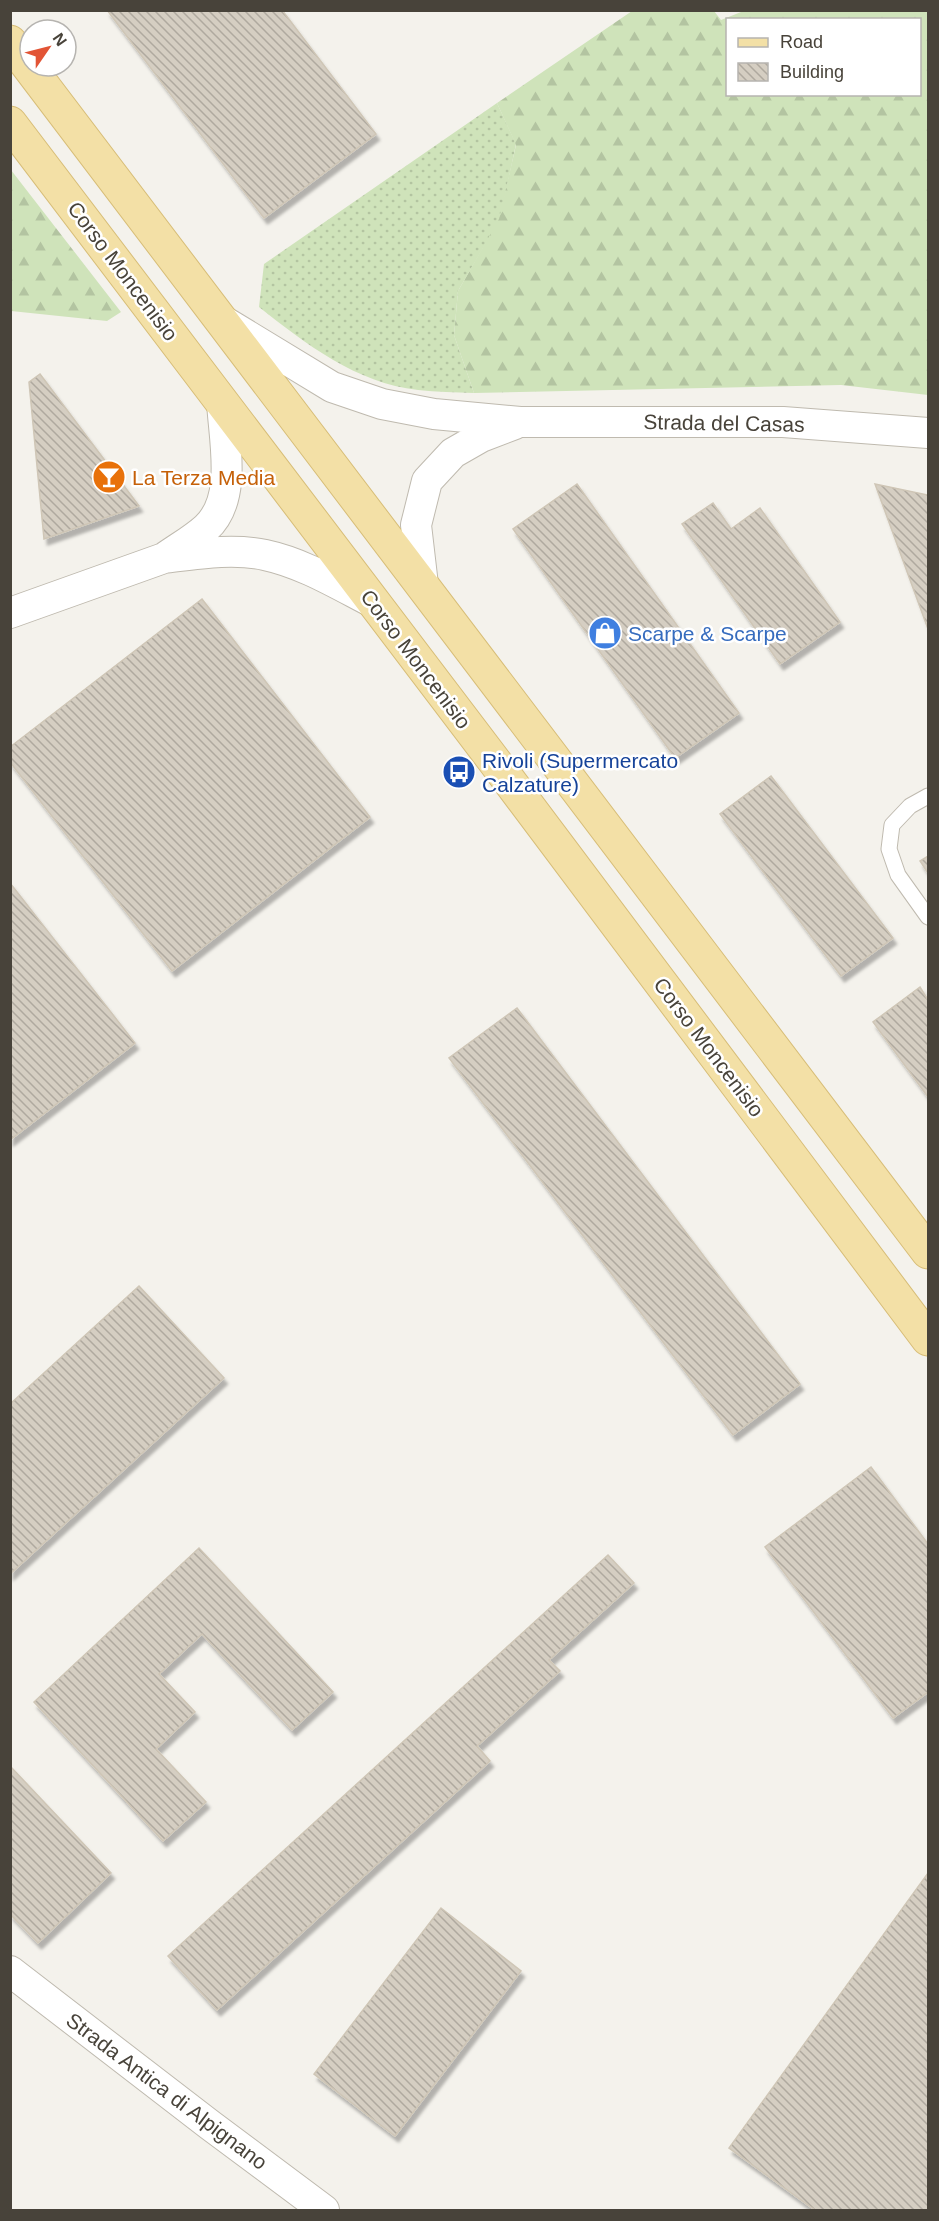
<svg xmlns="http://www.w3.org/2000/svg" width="939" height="2221" font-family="Helvetica,sans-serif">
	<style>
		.grass { fill: url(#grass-dots) }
		.forest { fill: url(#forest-firs); fill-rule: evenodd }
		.building { fill: url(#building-back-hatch); stroke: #cfc6b6; stroke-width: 1.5; filter: url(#shadow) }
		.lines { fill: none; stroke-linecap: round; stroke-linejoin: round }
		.service-casing { stroke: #bfbaaf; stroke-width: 17 }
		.minor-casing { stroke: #bfbaaf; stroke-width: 32 }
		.primary-casing { stroke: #d7bd77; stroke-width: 35 }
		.service { stroke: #fff; stroke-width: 15 }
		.minor { stroke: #fff; stroke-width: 30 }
		.primary { stroke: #f3e0a6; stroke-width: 33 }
		.labels { text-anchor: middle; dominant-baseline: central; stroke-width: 5; stroke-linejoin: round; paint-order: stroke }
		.street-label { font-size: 21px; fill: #48433a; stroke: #fff }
		.food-label { font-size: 21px; fill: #c56008; stroke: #fff; text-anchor: start }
		.shop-label { font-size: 21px; fill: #366cbe; stroke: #fff; text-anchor: start }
		.transit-label { font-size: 21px; fill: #164399; stroke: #fff; text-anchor: start }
	</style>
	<defs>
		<pattern id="grass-dots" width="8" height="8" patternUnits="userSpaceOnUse" patternTransform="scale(1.5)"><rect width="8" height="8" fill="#cfe3ba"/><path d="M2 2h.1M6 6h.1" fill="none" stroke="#b3c4a1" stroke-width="1.8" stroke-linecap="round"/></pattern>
		<pattern id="forest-firs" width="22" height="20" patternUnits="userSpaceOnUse" patternTransform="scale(1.5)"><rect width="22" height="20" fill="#cfe3ba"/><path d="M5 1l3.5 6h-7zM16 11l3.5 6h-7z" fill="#b3c4a1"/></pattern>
		<pattern id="building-back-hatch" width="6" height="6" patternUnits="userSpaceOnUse" patternTransform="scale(1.5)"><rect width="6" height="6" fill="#d5cec2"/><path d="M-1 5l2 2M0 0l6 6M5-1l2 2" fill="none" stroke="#afa99f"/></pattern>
		<filter id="shadow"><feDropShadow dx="3.5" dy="6" stdDeviation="1.5" flood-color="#0004"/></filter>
	</defs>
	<rect width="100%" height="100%" fill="#f4f2ec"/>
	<path class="grass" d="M497,103l19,41 -16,75 -42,72 -4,44 20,58c-19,-1 -38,-1 -56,-3 -62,-7 -112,-46 -159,-83l5,-43z"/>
	<path class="forest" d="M746,10l182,1v384l-87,-10 -367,8 -20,-58 4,-44 41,-72 17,-74 -19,-42 135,-92h82l7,9zM728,20h192v74h-192z
		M10,170h1l110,142 -14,9 -96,-10z"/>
	<path class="building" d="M107,10h175l94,124 -112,84z
		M40,374l99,132 -95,33 -15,-157z
		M577,484l162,229 -64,45 -162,-229z
		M875,484l53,11v134z
		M713,503l18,26 29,-21 80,114 -60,42 -98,-140z
		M202,599l168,218 -198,154 -162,-209v-15z
		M771,776l122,162 -52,38 -121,-162z
		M928,856v17l-8,-12z
		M10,883l125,160 -125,97z
		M920,987l8,13v97l-55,-75z
		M517,1008l283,376 -67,51 -284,-377z
		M139,1286l85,92 -214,196v-170z
		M871,1467l57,77v148l-35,26 -128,-171z
		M199,1548l134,144 -41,38 -90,-96 -43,40 36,38 -39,37 50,53 -43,39 -129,-139z
		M608,1555l26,28 -85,77 11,11 -83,75 13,15 -273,249 -49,-54z
		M10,1766l101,107 -73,70 -28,-29z
		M928,1873v337h-113l-86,-62z
		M441,1908l80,63 -126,165 -81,-62z"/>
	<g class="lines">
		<g class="service-casing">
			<path id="service" d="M928,796l-18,10 -18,19 -3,24 9,26 30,42"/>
		</g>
		<g class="minor-casing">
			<path id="minor" d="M225,322l107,65 50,17 52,10 86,8h263l145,11
				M222,402c2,39 16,97 -16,126 -12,11 -28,20 -42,30 33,-4 68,-10 101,-3 38,8 74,30 109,48
				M423,585l-7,-60 11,-44 26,-28 28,-16 34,-13
				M10,613l154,-55
				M10,1971l200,154 114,85"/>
		</g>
		<g class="primary-casing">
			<path id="primary" d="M10,42l918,1210
				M10,123l485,639 433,577"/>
		</g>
		<use href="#service" class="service"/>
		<use href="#minor" class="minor"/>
		<use href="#primary" class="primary"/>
	</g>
	<defs>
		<g id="bar-disc" transform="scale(1.725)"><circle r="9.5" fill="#e8710a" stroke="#fff"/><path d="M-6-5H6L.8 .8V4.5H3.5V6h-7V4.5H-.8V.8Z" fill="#fff"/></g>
		<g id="shop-disc" transform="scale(1.725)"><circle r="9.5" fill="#3f7fe0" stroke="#fff"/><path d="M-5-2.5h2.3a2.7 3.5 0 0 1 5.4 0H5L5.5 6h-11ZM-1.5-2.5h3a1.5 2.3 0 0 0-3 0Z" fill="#fff"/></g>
		<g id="bus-disc" transform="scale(1.725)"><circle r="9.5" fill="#1a4fb4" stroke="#fff"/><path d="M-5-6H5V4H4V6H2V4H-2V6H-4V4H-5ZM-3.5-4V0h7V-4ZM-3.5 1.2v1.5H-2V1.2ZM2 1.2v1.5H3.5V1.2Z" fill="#fff"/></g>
	</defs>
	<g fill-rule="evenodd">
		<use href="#bar-disc" x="109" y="477"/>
		<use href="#shop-disc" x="605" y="633"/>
		<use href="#bus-disc" x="459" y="772"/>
	</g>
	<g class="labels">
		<g class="street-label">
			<text transform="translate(123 271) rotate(53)">Corso Moncenisio</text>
			<text transform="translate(724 423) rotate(1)">Strada del Casas</text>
			<text transform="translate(416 659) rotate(53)">Corso Moncenisio</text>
			<text transform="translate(709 1047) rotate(53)">Corso Moncenisio</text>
			<text transform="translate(167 2091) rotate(37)">Strada Antica di Alpignano</text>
		</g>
		<g class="food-label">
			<text x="132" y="477">La Terza Media</text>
		</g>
		<g class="shop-label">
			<text x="628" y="633">Scarpe &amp; Scarpe</text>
		</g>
		<g class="transit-label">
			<text x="482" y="760">Rivoli (Supermercato<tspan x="482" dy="24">Calzature)</tspan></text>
		</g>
	</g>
	<rect width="939" height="2221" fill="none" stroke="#48433a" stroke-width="24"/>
	<rect x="726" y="18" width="195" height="78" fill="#ffffff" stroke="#b6b4b0" stroke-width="1.5"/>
	<rect x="738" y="38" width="30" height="9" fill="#f3e0a6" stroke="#b6b4b0" stroke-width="1.5"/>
	<text x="780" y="48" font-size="18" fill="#48433a">Road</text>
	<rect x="738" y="63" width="30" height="18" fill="url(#building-back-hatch)" stroke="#b6b4b0" stroke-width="1.5"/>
	<text x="780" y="78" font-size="18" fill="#48433a">Building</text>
	<g transform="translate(48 48) rotate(55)"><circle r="28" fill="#ffffff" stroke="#b6b4b0" stroke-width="1.5"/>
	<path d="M0-4.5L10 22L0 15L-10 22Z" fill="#e25435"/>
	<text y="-9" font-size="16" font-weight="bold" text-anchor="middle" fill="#48433a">N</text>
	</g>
</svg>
